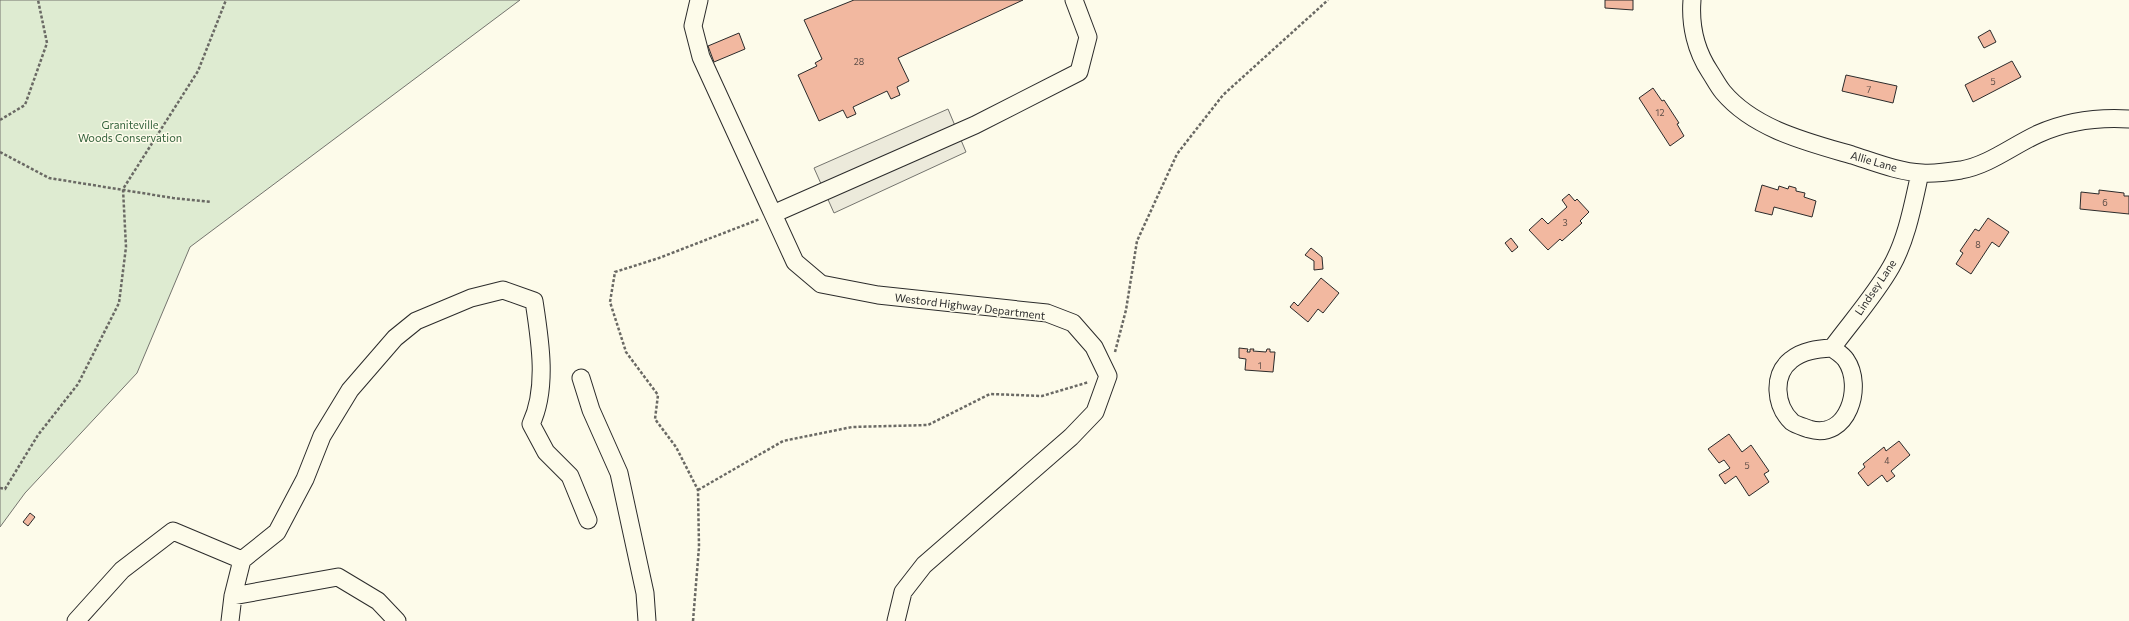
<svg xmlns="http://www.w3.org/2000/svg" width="2129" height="621" font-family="Commissioner,sans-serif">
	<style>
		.green { fill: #deebd1; stroke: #74746e }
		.parking { fill: #eceadb; stroke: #74746e }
		.building { fill: #f2b8a0; stroke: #2b2b2b }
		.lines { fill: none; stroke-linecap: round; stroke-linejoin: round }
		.minor-casing { stroke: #2b2b2b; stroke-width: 19 }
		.path { stroke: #6a6964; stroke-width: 2.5; stroke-dasharray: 3 2; stroke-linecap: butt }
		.minor { stroke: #fdfbea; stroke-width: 17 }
		.labels { text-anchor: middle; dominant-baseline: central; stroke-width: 3; stroke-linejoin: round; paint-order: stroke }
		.number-label { font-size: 9px; fill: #5d4e48 }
		.park-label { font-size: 11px; fill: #34623c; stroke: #fdfbea }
		.street-label { font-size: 11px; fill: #2b2b2b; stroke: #fdfbea }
	</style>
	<rect width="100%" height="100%" fill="#fdfbea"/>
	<path class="green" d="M0,0h520l-330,247 -53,126 -112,120 -25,34z"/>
	<path class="parking" d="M948,109l18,43 -132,61 -20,-45z"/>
	<path class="building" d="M854,0h169l-125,58 11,23 -12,6 3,8 -9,4 -4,-8 -34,16 3,7 -9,4 -4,-8 -24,11 -21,-46 19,-9 -2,-3 7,-4 -18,-39z
		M1605,0h28v10l-28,-2z
		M1990,30l6,12 -12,6 -6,-11z
		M739,33l6,16 -31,13 -6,-16z
		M2012,61l9,16 -48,25 -8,-17z
		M1846,75l51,11 -4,17 -51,-12z
		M1653,88l9,13 2,-1 15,23 -2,1 7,12 -14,10 -31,-48z
		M1762,185l16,5 1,-4 9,3 1,-3 7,2v3l9,2 -1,4 12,4 -4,16 -38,-10 -2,8 -17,-4z
		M2099,190l25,3v3h5v18l-49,-5 1,-17 18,2z
		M1569,194l6,7 2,-2 12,13 -9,9 2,2 -20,18 -2,-2 -12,11 -19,-20 13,-12 6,6 19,-17 -5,-7z
		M1988,218l21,14 -10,15 -7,-5 -21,32 -15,-10 7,-11 -3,-2 15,-22 4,2z
		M1511,238l7,9 -6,5 -7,-9z
		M1311,248l11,9 1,12 -9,1v-9l-9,-6z
		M1321,278l18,15 -16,20 -5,-4 -10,13 -18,-15 4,-5 4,4z
		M1239,348l9,1 -1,3h3v-3h4l-1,2 13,1 1,-3h3v3h5l-2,20 -28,-2 1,-11 -7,-1z
		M1729,434l13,18 9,-7 18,26 -5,3 5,8 -20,14 -13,-20 -11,8 -6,-9 11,-7 -6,-8 -5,3 -11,-14z
		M1899,441l11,14 -19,16 4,5 -8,6 -5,-7 -14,11 -10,-13 7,-6 -2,-3 21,-17 2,4z
		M30,513l5,4 -7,9 -5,-4z"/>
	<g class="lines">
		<g class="minor-casing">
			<path id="minor" d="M699,0l-6,26 8,31 94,205 26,22 57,11 169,18 26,10 21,24 14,29 -13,36 -24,25 -147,128 -21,27 -7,29
				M1692,0c-2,25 4,51 18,72 4,6 8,14 13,20 31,37 84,50 129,63 22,7 47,17 70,18 13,1 26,-1 39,-3 28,-5 51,-24 77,-36 29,-13 59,-17 91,-15
				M773,214l202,-89 104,-53 9,-35 -14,-37
				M1832,348c4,3 11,7 14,12 18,26 2,81 -37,69 -5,-2 -13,-4 -17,-7 -17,-16 -20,-47 -1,-62 12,-10 27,-11 41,-12 20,-27 43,-53 59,-81 16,-28 22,-63 29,-94
				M581,378l10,32 28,63 26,120 2,28
				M233,596l105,-19 40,24 19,20
				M76,621l46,-51 51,-39 69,29 35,-28 28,-53 17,-43 28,-46 45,-52 21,-17 55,-23 32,-8 31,11c6,39 14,87 -3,123l15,28 24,24 18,44
				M230,621l3,-25 9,-36"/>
		</g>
		<path class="path" d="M0,120l25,-15 22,-62 -9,-43
			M0,152l49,26 124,20 38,4
			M1115,352l11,-42 11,-69 40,-87 46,-59 105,-95
			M0,488l5,1 33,-54 40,-51 41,-81 7,-56 -3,-58 75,-118 28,-71
			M698,490l85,-49 69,-14 76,-2 62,-31 52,2 47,-14
			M693,621l6,-74 -1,-57 -22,-43 -21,-28 3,-24 -32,-43 -16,-50 5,-30 44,-14 101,-39"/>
		<use href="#minor" class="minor"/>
	</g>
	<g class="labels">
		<g class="number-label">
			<text x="859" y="61">28</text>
			<text x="1993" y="81">5</text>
			<text x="1869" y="89">7</text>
			<text x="1660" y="112">12</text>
			<text x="2105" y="202">6</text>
			<text x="1565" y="222">3</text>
			<text x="1978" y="244">8</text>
			<text x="1260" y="365">1</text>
			<text x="1887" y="460">4</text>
			<text x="1747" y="465">5</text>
		</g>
		<g class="park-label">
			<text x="130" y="124">Graniteville<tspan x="130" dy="13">Woods Conservation</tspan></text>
		</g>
		<g class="street-label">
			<text transform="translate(1874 161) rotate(16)">Allie Lane</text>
			<text transform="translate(1875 287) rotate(-56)">Lindsey Lane</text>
			<text transform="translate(970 306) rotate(7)">Westord Highway Department</text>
		</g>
	</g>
</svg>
